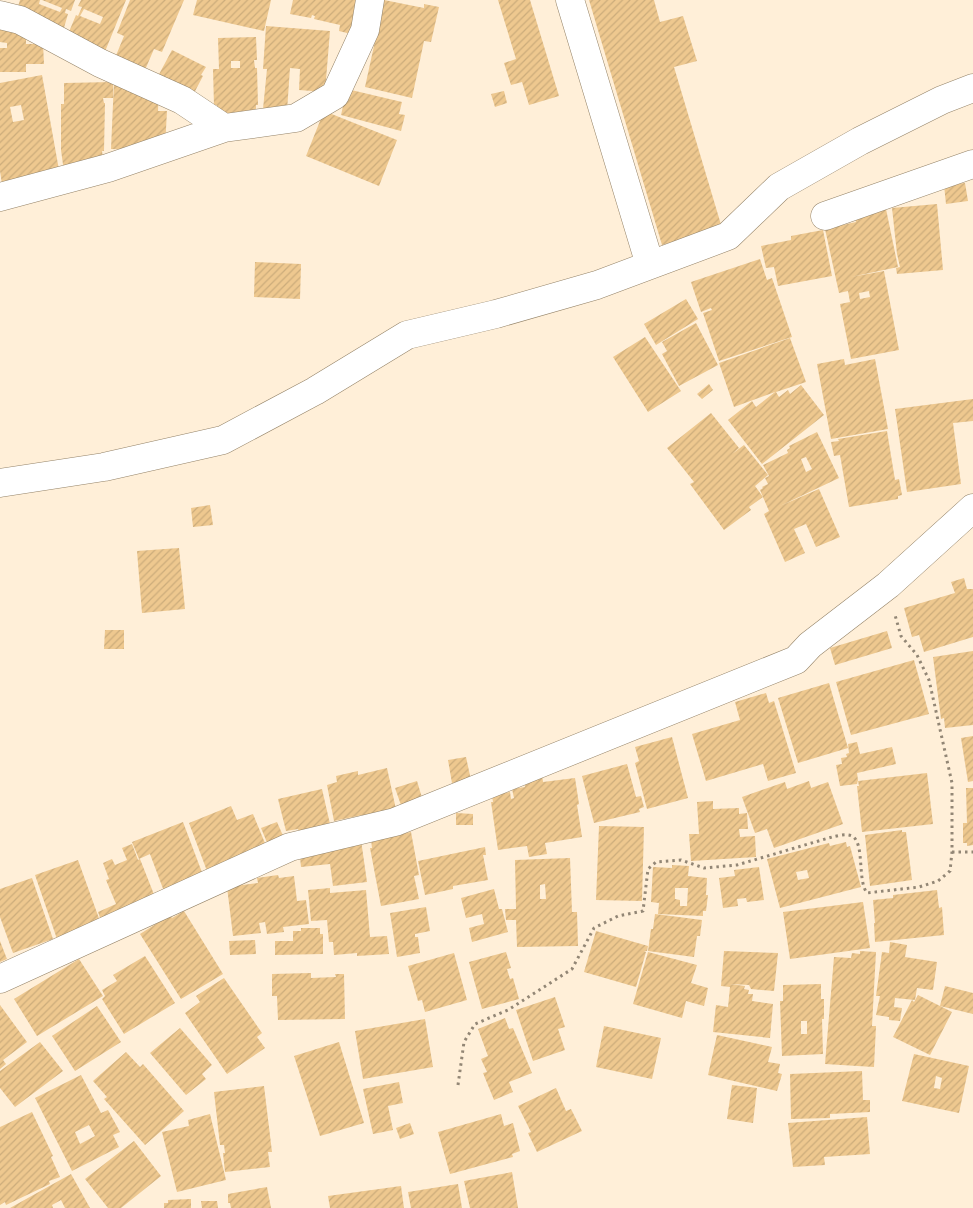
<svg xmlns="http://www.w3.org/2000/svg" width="973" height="1208" font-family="Lato,sans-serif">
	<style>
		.building { fill: url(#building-hatch); fill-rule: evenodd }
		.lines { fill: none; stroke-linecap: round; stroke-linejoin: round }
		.minor-casing { stroke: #948368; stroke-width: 29 }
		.path { stroke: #928675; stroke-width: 3; stroke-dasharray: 2.5 4; stroke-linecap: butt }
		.minor { stroke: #fff; stroke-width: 28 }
	</style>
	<defs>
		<pattern id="building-hatch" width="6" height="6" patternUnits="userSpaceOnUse" patternTransform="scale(1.25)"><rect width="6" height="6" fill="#eec88f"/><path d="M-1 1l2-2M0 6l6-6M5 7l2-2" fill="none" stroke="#ccac7b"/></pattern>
	</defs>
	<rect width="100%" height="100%" fill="#ffefd8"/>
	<path class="building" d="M20,0h20l-1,4 21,8 2,-4 -20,-8h33l-4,11 -5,-2 -1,4 3,1 -5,17 -48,-15z
		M81,0h45l-22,54 -38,-15 10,-24 2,1 4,-9 -4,-1zM84,9l19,8 -3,7 -20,-8z
		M130,0h54l-22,52 -8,-3 -9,21 -30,-12 9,-22 -7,-3z
		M197,0h74l-7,31 -71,-16z
		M293,0h73l-11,35 -16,-4 1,-6 -26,-6 1,-3 -3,-1 -1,3 -21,-4z
		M384,0l40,8v-4l15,3 -8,35 -7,-1 -12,57 -47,-11z
		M498,0h32l29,96 -30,9 -7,-23 -11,3 -7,-22 12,-4z
		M589,0h65l6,22 23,-6 14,45 -23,6 48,161 -60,17z
		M26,24v20h17l1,20h-18v8h-26v-24h7v-5l-7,-1v-17z
		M266,26l64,5 -5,61 -26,-2 1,-21 -10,-1 -3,43 -24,-2 4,-40h-4z
		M256,37l1,23h-3l1,8h2l1,37h-2v11l-38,1 -1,-12 -3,1 -1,-37h6l-1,-31zM231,61h9v7h-9z
		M172,50l34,17 -5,8 2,1 -10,19 -36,-17z
		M42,75l17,95 -57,14 -2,-13v-88zM21,105l3,15 -11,2 -3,-15z
		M114,81l45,2 -1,28h9l-2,36 -12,3 -42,-1z
		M113,82v16h-10l1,5h1l-1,48h-2l2,15 -40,6 -3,-22v-46h3v-21z
		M347,89l55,13 -3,12 6,1 -4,16 -60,-16z
		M504,91l3,12 -12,4 -4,-13z
		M324,111l73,29 -18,46 -73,-30z
		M965,183l3,18 -22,3 -2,-19z
		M937,204l6,66 -46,4 -1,-6 4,-1 -3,-13 -5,-46z
		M886,209l12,58 -47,10 33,-6 15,79 -48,9 -11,-55 10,-2 -2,-11 -9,2 -14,-64 31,-7 -1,-6zM869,291l1,6 -10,2 -1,-6z
		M823,230l9,46 -54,10 -4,-19 -8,1 -5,-22 30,-6v-4z
		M760,259l7,21 5,-2 20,59 -73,24 -16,-48 9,-3 -1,-2 -10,4 -10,-30z
		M255,262l46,2 -1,35 -46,-2z
		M686,299l12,20 -42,26 -12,-21z
		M696,323l22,42 -39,21 -17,-32 5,-3 -5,-9z
		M645,337l36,54 -33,21 -35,-55z
		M790,338l16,44 -30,10 3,5 9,-7 2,4 11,-9 23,30 -62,49 -34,-44 24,-19 4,6 19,-15 -41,15 -15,-44z
		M844,359l1,6 30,-6 13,70 -57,10 -14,-75z
		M709,384l4,6 -11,9 -5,-5z
		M973,399v22l-20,2 8,61 -54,8 -12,-83z
		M711,413l28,35 -7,6 12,-9 24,30 -13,11 8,11 -14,10 2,3 -27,20 -34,-46 4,-2 -27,-34z
		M887,431l8,49 4,-1 3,16 -4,1v3l-49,8 -9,-52 -6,1 -3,-14 8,-1 -1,-2z
		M817,432l22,46 -59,28 39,-17 21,48 -24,10 -10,-23 -12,5 11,24 -20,9 -21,-48 5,-3 -9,-21 3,-2 -1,-1 6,-3 -3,-6 4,-2 -6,-11 25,-12 -1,-3 3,-2 -1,-2zM806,457l6,12 -6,3 -5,-13z
		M210,505l3,20 -20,2 -2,-19z
		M179,548l6,61 -43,4 -5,-62z
		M964,578l3,11h6v48l-49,15 -5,-17 -7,2 -8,-29 51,-15 -4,-11z
		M105,630h19v19h-20z
		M887,631l5,17 -57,17 -5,-17z
		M973,651v74l-28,3 -1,-10 -3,1 -8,-62z
		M914,660l15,54 -78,21 -15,-53z
		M829,683l19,65 -50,15 -20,-65z
		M766,693l3,10 5,-2 22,72 -28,8 -5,-17 -57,17 -14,-47 48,-14 -5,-18z
		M973,736v45l-5,1 -7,-44z
		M672,737l16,61 -41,11 -12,-46 4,-2 -4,-14z
		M857,742l3,12 32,-7 4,17 -39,9 1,7 -1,4 -17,2 -4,-21 6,-1 -1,-6 6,-1 -1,-3 3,-1 -1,-9z
		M466,757l5,23 -19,3 -4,-23z
		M627,764l9,33 5,-1 3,11 -5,2 1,3 -46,11 -12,-47z
		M387,768l10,46 -33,7 -2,-6 -28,6 -7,-36 10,-3 -1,-6 22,-5v4z
		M927,773l6,51 -71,8 -5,-46h2l-1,-5z
		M542,774l1,8 32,-4 4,26 -2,1 5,32 -37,6 2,11 -18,3 -2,-11 -29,4 -7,-48h2l-1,-7 18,-3 1,7 3,-1 -2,-9 13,-2 -1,-7z
		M417,781l6,20 -21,7 -7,-20z
		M809,781l2,7 17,-6 15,42 -69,24 -7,-19 -12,4 -13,-36 43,-15 2,7z
		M966,788h7v57l-6,1v-3h-4v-20h4z
		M322,789l8,35 -31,7 -1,-2 -12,2 -8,-32z
		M713,801v8l26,-1v6l8,-1 1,16h-9l1,8 15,-1 1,21 -65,4 -2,-27h10l-2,-32z
		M231,806l6,14 16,-6 14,34 -60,23 -18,-48z
		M456,813l17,1v11h-17z
		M183,822l23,61 -41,11 -15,-40 -11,5 -7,-17z
		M277,822l7,16 -16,7 -7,-17z
		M599,826l45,1 -2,74 -46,-1z
		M902,830v2h4l6,48 -42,6 -5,-51z
		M411,832l8,43 -5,1 5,23 -38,7 -11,-58h2l-1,-9z
		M361,840l6,42 -34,4 -3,-22 -29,3 -2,-20z
		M846,842l1,5 3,-1 11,41 -81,21 -13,-49 62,-16 1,3zM807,870l2,8 -11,2 -2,-8z
		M132,844l6,16 2,-1 17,43 -53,27 -6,-17 18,-8 -10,-24 3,-1 -6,-16 9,-4 3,6 12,-5 -5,-12z
		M485,847l1,8h-3l5,25 -35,6v3l-28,6 -7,-34z
		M570,858l2,54h5l1,34 -61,1 -1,-27h-10l-1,-11h11l-1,-49zM545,884l1,15h-6v-14z
		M78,860l23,64 -44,15 -22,-64z
		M672,865l17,1 -1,10 19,2 -1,17h2l-2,16h-3v5l-45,-2 1,-11 -8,-1 2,-35 19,1zM675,888h13l-1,18h-7v-6l-5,-1z
		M759,867l5,33 -17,2 -1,-4 -9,1 1,7 -15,2 -4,-30 16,-2 -1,-6z
		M278,875l1,3 15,-2 3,25 9,-1 3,24 -26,3 1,5 -17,2 -2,-12 -6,1 2,10 -28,3 -6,-49 31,-4 -1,-5z
		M32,878l21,61 -40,14 -13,-36v-28z
		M330,888v5l36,-3 4,47 17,-1 2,18 -32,2v-3l-23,2 -1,-13h-4l-2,-22 -16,1 -3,-31z
		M494,889l5,20h3l6,23 -36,10 -3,-14 15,-4 -2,-10 -16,4 -5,-20z
		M937,890l2,18 3,-1 2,28 -69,7 -1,-19h1l-2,-23 20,-2v-3z
		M863,902l7,46 -80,11 -7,-47z
		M426,907l4,24 -15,3v3h3l2,16 -23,4 -7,-44z
		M184,911l39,63 -42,25 -41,-65 30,-19 2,3z
		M655,914l47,6 -2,16h-3l-3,21 -46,-6 3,-22h2z
		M301,928h19v6h3v20l-48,1v-14h18v-10h8z
		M596,931l52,15 -1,5h-3l2,1 -10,35 -52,-15z
		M255,940l1,14 -26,1 -1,-14z
		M0,941l7,18 -7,3z
		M890,942l17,3 -2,12 32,5 -4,28 -16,-2 -2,12 -20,-2 -1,9 8,1 -2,13 -11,-1v-3l-13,-2 4,-19h-4l6,-44 7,1z
		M724,951l54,2 -4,38 -23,-2 -2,-4 -19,-1 15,2 -1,3 5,1 -1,4h5l-1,7 21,3 -3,34 -57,-6 3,-27 12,2 2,-20 -9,-1z
		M860,951l16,1 -4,74h4l-2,41 -49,-3 9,-107 17,1 1,-5 8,1z
		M506,952l5,16 -4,1 3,10 3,-1 6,21 -37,10 -13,-47z
		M648,952l49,13 -6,18 17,5 -4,18 -18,-5 -4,17 -49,-14z
		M454,953l13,47 -42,12 -3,-12 -4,1 -10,-35z
		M145,956l30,47 -51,31 -22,-35 3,-3 -3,-6 15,-9 -4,-6z
		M79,959l24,37 -66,40 -23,-37z
		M311,973v5l25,-1 -1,-3h9l1,45 -67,1 -1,-24h-5v-22z
		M224,978l38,55 -5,4 8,11 -38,26 -42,-61 15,-11 -4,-6z
		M821,984v15h3v20h-2l1,35 -41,2 -2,-55h3v-16zM801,1021h6v13h-6z
		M945,986l28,7v21l-33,-8z
		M918,995l34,17 -22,43 -37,-18 19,-37 2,2z
		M555,997l10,30 -7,2 7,21 -32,11 -17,-51z
		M0,1005l27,37 -24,18 3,4 -6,5z
		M97,1006l24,36 -46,29 -23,-35z
		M505,1018l4,11 4,-1 19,45 -23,9 4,10 -19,8 -11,-27 4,-1 -6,-13 7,-3 -10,-27z
		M425,1019l8,48 -70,12 -8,-48z
		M604,1026l57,12 -9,41 -56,-12z
		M180,1028l32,37 -10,9 4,5 -20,16 -36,-42z
		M717,1035l55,12 -4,15 12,2 -2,9 4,1 -5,17 -69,-16z
		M40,1042l23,29 -48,36 -15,-19v-17z
		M339,1042l25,81 -44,13 -26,-80z
		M126,1052l14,15 3,-3 41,47 -39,34 -41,-46 3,-2 -14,-16z
		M914,1054l55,12 -10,47 -57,-12zM936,1076l6,2 -2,11 -6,-1z
		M862,1071l1,29h7v12l-40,2v4l-39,1 -1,-45z
		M81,1075l20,38 7,-3 12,22 -7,3 6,12 -47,24 -37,-73zM89,1125l6,11 -15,8 -5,-12z
		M399,1082l4,21 -15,3 5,24 -20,4 -10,-45z
		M732,1085l25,3 -4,35 -26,-4z
		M264,1086l8,66h-4l2,15 -45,5 -2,-19h2l-1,-8h-4l-6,-53z
		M556,1088l10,23 5,-2 11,22 -45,21 -9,-19 3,-1 -13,-26z
		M32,1112l21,44 -2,1 9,20 -11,4 1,3 -44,21 -1,-3 -5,3v-78z
		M210,1114l16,66 -49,12 -15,-60 27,-6 -1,-6z
		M501,1114l3,12 9,-3 7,28 -8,3 1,3 -63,17 -12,-42z
		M867,1117l3,37 -46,3 1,8 -32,2 -5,-44z
		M410,1123l4,11 -14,5 -4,-11z
		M134,1141l27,35 -40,32h-13l-23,-29z
		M512,1172l6,36h-48l-6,-27z
		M71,1174l19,34h-25l-4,-8 -9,5 1,3h-43z
		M458,1184l4,24h-51l-3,-16z
		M401,1186l3,22h-74l-2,-12z
		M267,1187l4,21h-40l-1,-5h-2v-9z
		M191,1199v9h-27v-5h4v-3z
		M201,1201h16l1,7h-16z"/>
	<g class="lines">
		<g class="minor-casing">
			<path id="minor" d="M570,0l80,265
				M0,15l20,5 80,43 82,37 42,28
				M0,197l108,-29 116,-40 72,-10 39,-23 30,-65 5,-30
				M825,216l148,-52
				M0,483l104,-16 119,-27 92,-49 92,-56 89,-21 101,-29 131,-49 51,-49 81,-46 82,-41 31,-12
				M0,979l290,-132 105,-25 401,-162 14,-15 78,-60 85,-77"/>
		</g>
		<path class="path" d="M952,852h21
			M458,1085l6,-43 11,-18 33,-14 64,-41 22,-41 24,-12 25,-5 5,-42 8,-7 25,-2 23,8 33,-3 95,-28c6,-1 14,-4 20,-1 13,7 5,44 15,57l52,-6 19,-6 12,-10 2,-19v-69l-23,-103 -12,-25 -16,-19 -6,-21"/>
		<use href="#minor" class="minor"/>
	</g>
</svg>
